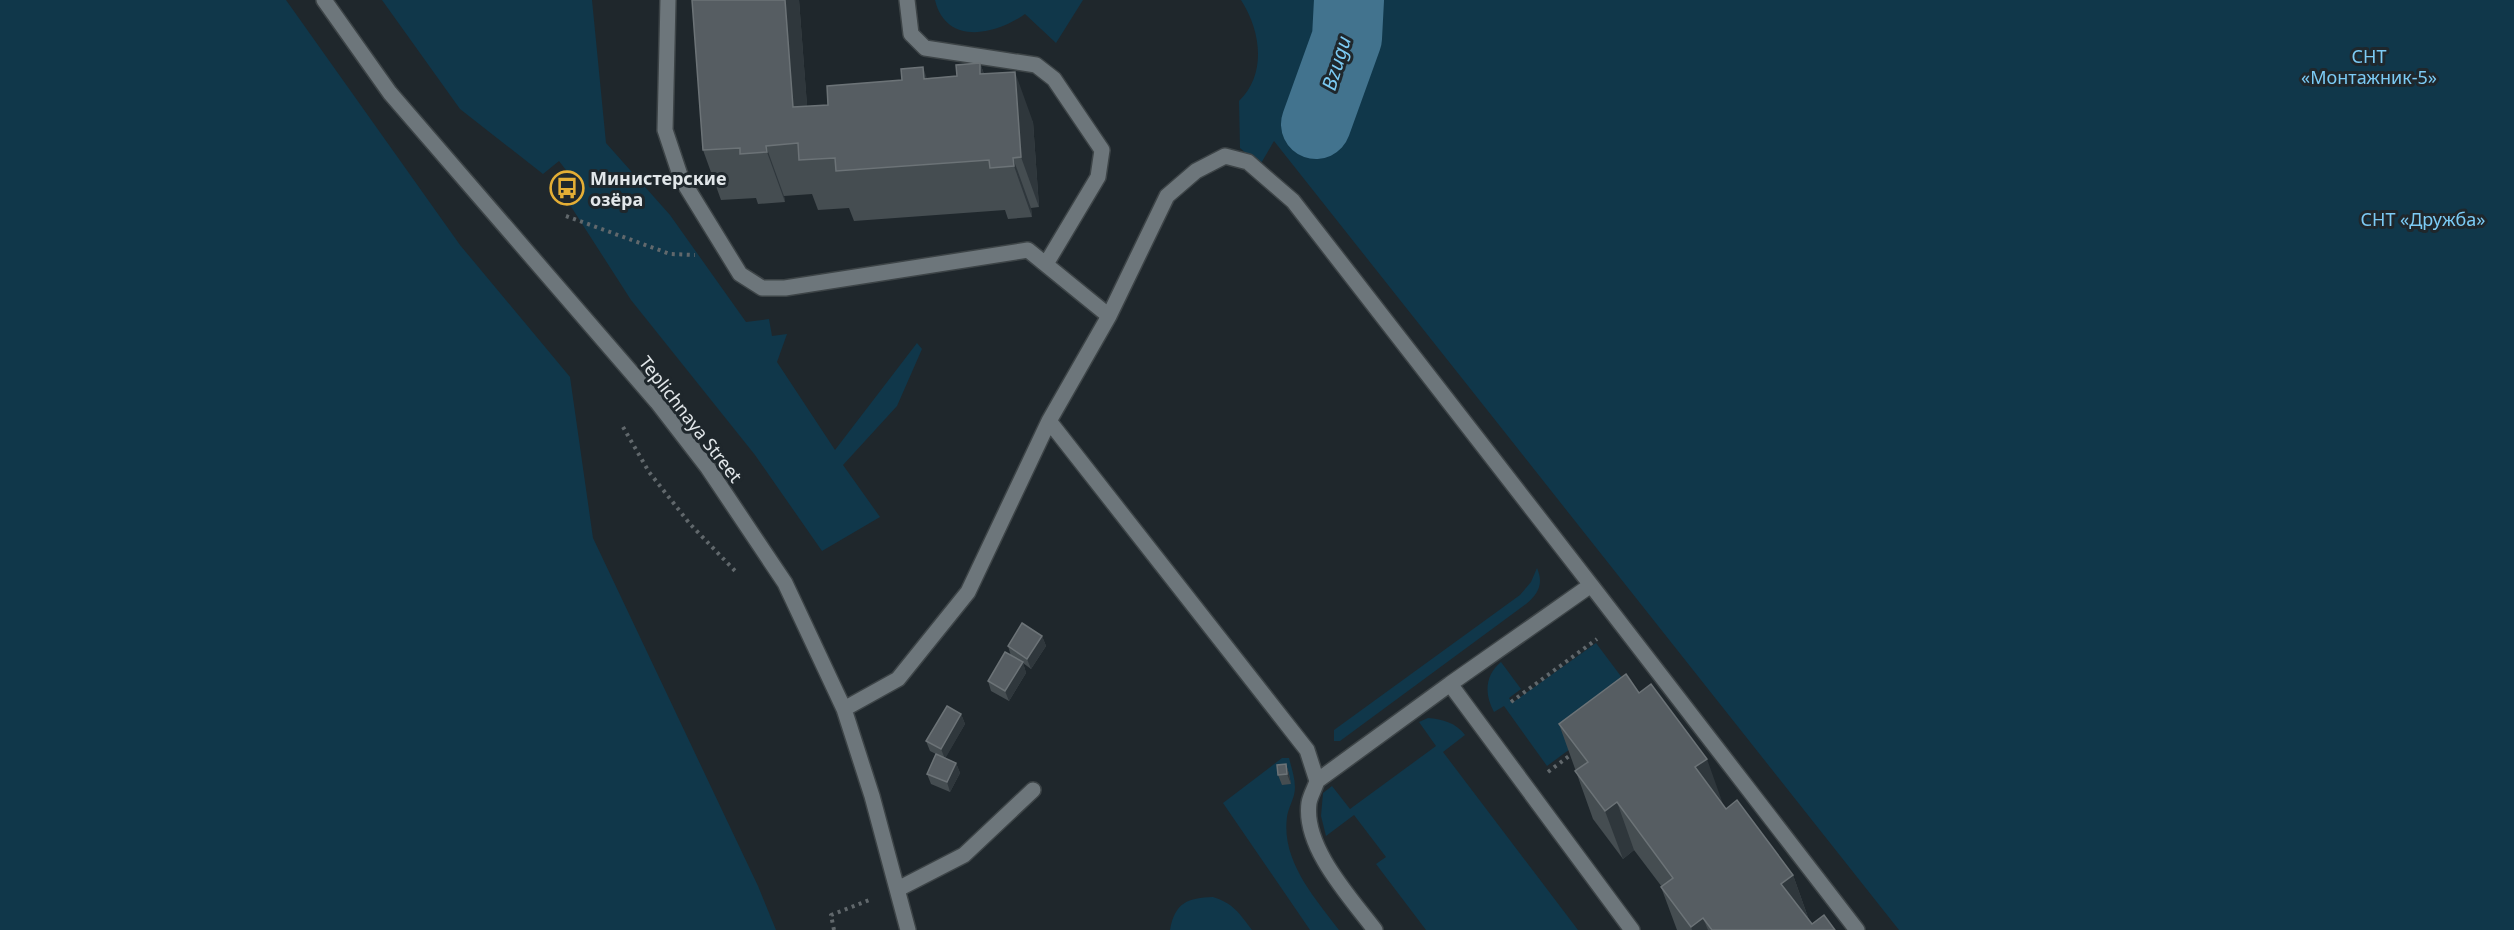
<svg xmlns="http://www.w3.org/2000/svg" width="2514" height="930" font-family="'Noto Sans',sans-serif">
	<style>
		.green { fill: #10374a }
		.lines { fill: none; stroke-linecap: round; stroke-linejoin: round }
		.river { stroke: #42738e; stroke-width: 70 }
		.minor-casing { stroke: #3d4447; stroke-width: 18 }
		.path { stroke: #61686c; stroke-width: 4; stroke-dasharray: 3 4.5; stroke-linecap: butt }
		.minor { stroke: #6d767b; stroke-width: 15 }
		.wall { fill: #454d51 }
		.shaded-wall { fill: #2f373c }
		.building { fill: #565d62; stroke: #6c7377; stroke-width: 1.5 }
		.labels { text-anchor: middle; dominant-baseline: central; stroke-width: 6; stroke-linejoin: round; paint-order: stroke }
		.park-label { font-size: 18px; fill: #7ccbf5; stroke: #1f272c }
		.poi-label { font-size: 18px; font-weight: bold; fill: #e2e7ea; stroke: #1f272c; text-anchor: start }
		.street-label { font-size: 18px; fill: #e2e7ea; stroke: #1f272c }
		.water-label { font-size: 20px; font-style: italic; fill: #7ccbf4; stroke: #1f272c }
	</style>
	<rect width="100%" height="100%" fill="#1f272c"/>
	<path class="green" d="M0,0h286l174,245 110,132 23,161 165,348 18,44h-776z
		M382,0h210l14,143 64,72 76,107 23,-3 3,17 15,-2 -10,28 58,88 82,-107 5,6 -25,57 -54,59 37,52 -58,34 -67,-96 -124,-155 -61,-95 13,-13 -24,-31 -16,13 -83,-65z
		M935,0h148l-27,43 -31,-29c-29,21 -79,32 -90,-14z
		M1241,0h1273v930h-615l-625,-789 -14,24 -20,-17 -1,-47c28,-27 22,-70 2,-101z
		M1537,568c7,16 1,26 -11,36l-186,137h-6v-11l186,-135 11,-13z
		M1596,643l42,56 -91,67 -43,-60 -10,6c-10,-18 -9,-37 7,-50l20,27 -12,9 3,5z
		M1428,718c15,1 28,5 37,17l-22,17 135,178h-152l-50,-66 10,-7 -32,-42 -28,21 -5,-20 2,-23 9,-7 18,23 86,-63 -17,-24z
		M1282,758h7c3,12 8,25 5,37 -2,7 -6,15 -7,22 -6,44 28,81 52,113h-29l-87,-127z
		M1213,897c20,6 27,17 39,33h-82c5,-28 18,-32 43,-33z"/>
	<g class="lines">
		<path class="river" d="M1316,124l31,-86 2,-38"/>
		<g class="minor-casing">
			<path id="minor" d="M324,0l66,93 267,309 51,66 77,115 59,126 28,87 36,134
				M668,0l-3,130 16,48 59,96 22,14h23l243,-38 81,66 -60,105 -81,171 -70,87 -54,30
				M907,0l4,34 14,14 111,17 18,14 48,71 -4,27 -52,87
				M1109,316l58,-120 29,-25 29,-15 23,6 45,39 298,384
				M1049,421l258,329 10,31c-2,7 -7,15 -8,22 -6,44 41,94 66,127
				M1450,684l141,-99 266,345
				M1317,781l133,-97 182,246
				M898,889l66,-34 69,-65"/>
		</g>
		<path class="path" d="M566,216l104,38 25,1
			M623,427l26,45 41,52 48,50
			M1511,702l86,-63
			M1548,772l25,-19
			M834,930l-3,-15 41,-16"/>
		<use href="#minor" class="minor"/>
	</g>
	<path class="wall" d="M692,0h107l8,106 21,-1 99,-27 30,-2 23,-13 4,11 49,48 6,85 -8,1 1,9 -24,2 -3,-9 -151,11 -5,-13 -31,2 -6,-16 -28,2 1,6 -27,2 -2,-6 -35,2 -18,-50z
		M1042,636l4,10 -15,23 -8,-6 3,10 -17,28 -18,-10 -3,-10 23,-25 -3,-10z
		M961,714l4,10 -20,34 11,5 4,10 -10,19 -19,-8 -4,-10 9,-20 -6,-3 -4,-10z
		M1559,724l165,83 69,68 16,45 3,4 23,6h-158l-16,-43h1l-28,-37 -11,9 -30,-40z
		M1286,764l3,10 2,10 -9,1 -4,-10z"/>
	<path class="shaded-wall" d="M785,0h14l12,157 -18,-50z
		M980,63l18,50 -18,-39z
		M923,67l18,51 -17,-39z
		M1015,72l18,50 6,85 -18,-50z
		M766,146l18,50 1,6 -18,-50z
		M1013,158l18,50 1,9 -18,-51z
		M1042,636l4,10 -15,23 -4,-10z
		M1023,662l3,11 -17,28 -4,-10z
		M961,714l4,10 -20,35 -4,-10z
		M1707,759l17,48 -29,-40z
		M956,763l4,10 -10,19 -3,-10z
		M1286,764l3,10 2,10 -4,-10z
		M1617,802l17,48 -11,9 -18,-48z
		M1793,875l17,48 -29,-39z
		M1703,918l5,12h-16l-1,-3z"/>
	<path class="building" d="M692,0h93l8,107 35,-2 -1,-19 75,-6 -1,-11 22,-2 1,12 33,-3 -1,-11 24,-2v11l35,-2 6,85 -8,1 1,8 -24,2 -1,-8 -153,11 -1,-13 -36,2 -1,-17 -32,3 1,6 -27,2v-6l-37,2z
		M1022,623l20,13 -15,23 -19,-13z
		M1005,652l18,10 -18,29 -17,-10z
		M1626,674l13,19 12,-9 56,75 -12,8 31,42 11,-9 56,75 -12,9 31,40 12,-9 11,15h-123l-9,-12 -12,9 -30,-40 12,-9 -56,-76 -12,9 -30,-40 13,-9 -29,-38z
		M947,706l14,8 -20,35 -15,-8z
		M936,754l20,9 -9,19 -20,-8z
		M1286,764l1,10 -9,1 -1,-10z"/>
	<defs>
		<g id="bus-ring" transform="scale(1.725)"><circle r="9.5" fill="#1f272c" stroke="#e4ae35" stroke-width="1.5"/><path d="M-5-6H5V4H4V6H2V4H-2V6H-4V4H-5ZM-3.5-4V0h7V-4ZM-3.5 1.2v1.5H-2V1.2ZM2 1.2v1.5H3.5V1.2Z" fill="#e4ae35"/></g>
	</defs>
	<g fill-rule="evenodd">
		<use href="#bus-ring" x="567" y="188"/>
	</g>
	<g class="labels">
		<g class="park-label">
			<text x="2369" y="56">СНТ<tspan x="2369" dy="21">«Монтажник-5»</tspan></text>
			<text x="2423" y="219">СНТ «Дружба»</text>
		</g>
		<g class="poi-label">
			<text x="590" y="178">Министерские<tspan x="590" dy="21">озёра</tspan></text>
		</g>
		<g class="street-label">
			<text transform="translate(691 419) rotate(52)">Teplichnaya Street</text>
		</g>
		<g class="water-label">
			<text transform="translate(1336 63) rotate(-73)">Bzugu</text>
		</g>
	</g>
</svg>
